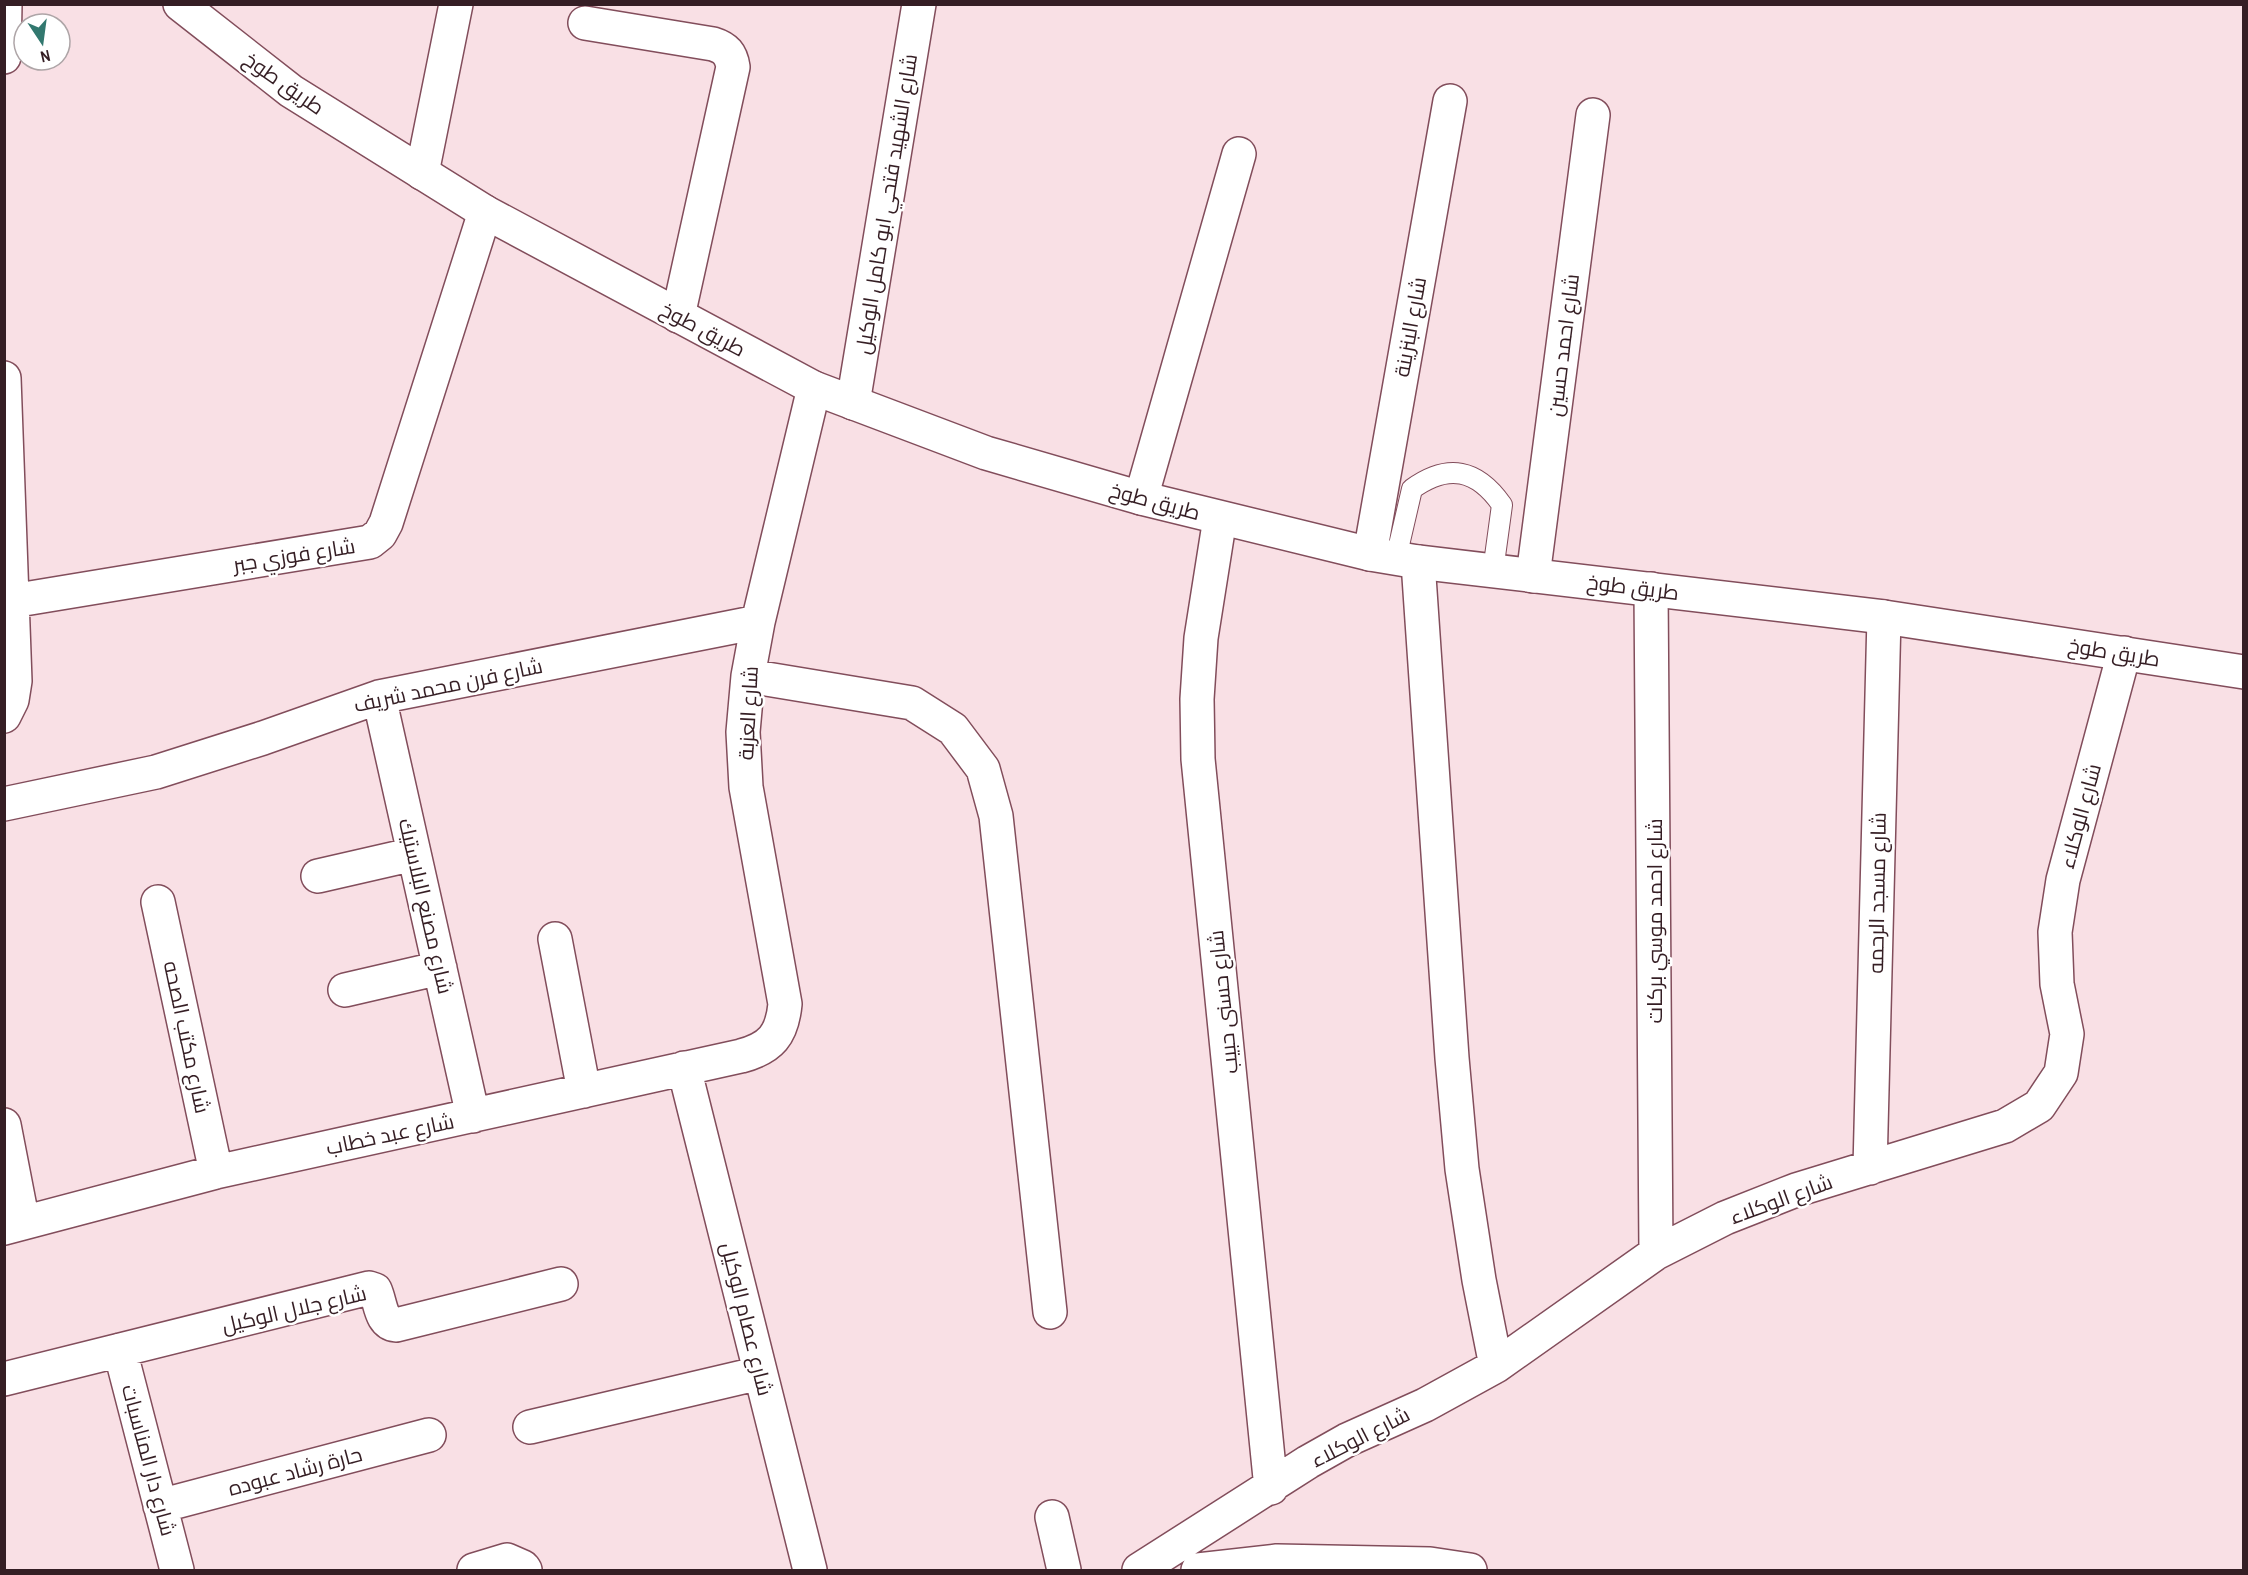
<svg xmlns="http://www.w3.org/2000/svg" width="2248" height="1575" font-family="'Archivo Narrow',Cairo,sans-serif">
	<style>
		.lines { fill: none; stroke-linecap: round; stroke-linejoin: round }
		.lane-casing { stroke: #824d5b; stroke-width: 22 }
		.street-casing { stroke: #824d5b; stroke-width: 36 }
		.secondary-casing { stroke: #824d5b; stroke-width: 36 }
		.lane { stroke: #fff; stroke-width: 20 }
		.street { stroke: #fff; stroke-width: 33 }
		.secondary { stroke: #fff; stroke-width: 33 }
		.labels { text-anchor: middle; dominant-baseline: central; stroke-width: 5; stroke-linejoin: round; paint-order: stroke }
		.street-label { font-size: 21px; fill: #351e24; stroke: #fff }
	</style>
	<rect width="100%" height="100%" fill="#f9e0e5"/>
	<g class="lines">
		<g class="lane-casing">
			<path id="lane" d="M1396,558l16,-69c36,-26 65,-20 90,16l-9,66"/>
		</g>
		<g class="street-casing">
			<path id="street" d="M585,23l128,21c13,4 18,10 20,23l-55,249
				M4,57l1,-53
				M422,173l34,-169
				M4,378l11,303 -3,19 -8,16
				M853,403l66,-399
				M1141,498l98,-344
				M1220,518l-19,120 -4,61 1,60 73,729
				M1370,554l80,-453
				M1418,562l34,496 10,111 17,111 17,86
				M1533,576l60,-461
				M1651,589l5,664
				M12,601l358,-59 10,-8 6,-11 99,-311
				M748,676l164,27 41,26 30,40 13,47 54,496
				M379,697l94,419
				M4,804l152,-32 107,-34 116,-41 379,-75
				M318,876l96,-22
				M158,902l58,270
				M555,939l29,152
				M345,990l95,-22
				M684,1068l126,502
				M4,1125l19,98
				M1870,1168l14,-551
				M4,1228l212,-56 525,-116c30,-8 41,-21 44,-52l-39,-217 -3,-55 5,-56 10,-54 56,-234
				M120,1350l57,220
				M4,1379l365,-91 6,2c6,13 5,33 21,35l165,-41
				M530,1427l230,-54
				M160,1506l269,-71
				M1052,1517l12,53
				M474,1570l33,-10 16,7 2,3
				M1139,1570l169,-108 39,-22 78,-35 71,-39 160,-113 69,-35 71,-28 209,-64 34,-20 22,-33 6,-39 -10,-50 -2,-52 8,-52 61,-227
				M1198,1570l79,-9 153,3 40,6"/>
		</g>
		<g class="secondary-casing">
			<path id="secondary" d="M180,4l111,87 194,121 329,176 172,65 155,45 229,56 48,8 466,55 360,55"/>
		</g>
		<use href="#lane" class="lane"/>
		<use href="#street" class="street"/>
		<use href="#secondary" class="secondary"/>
	</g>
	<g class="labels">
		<g class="street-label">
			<text transform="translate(284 83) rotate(35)">طريق طوخ</text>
			<text transform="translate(886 204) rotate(-81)">شارع الشهيد فتحي ابو كامل الوكيل</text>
			<text transform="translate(1410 327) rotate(-80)">شارع البنزينة</text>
			<text transform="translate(703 329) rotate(28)">طريق طوخ</text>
			<text transform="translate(1563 345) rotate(-83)">شارع احمد حسين</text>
			<text transform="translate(1155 501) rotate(15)">طريق طوخ</text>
			<text transform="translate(294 555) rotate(-9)">شارع فوزي جبر</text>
			<text transform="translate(1633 587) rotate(7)">طريق طوخ</text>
			<text transform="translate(2114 652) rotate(9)">طريق طوخ</text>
			<text transform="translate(448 685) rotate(-12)">شارع فرن محمد شريف</text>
			<text transform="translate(748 713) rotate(-87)">شارع العزبة</text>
			<text transform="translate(2080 816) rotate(-75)">شارع الوكلاء</text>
			<text transform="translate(1877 893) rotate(-89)">شارع مسجد الرحمه</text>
			<text transform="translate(426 906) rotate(77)">شارع مصنع البلاستيك</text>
			<text transform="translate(1654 921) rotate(-90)">شارع احمد موسي بركات</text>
			<text transform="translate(1223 1002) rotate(-96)">شارع حسنى حبيب</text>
			<text transform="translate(187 1037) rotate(78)">شارع مكتب الصحه</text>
			<text transform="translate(390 1134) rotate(-12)">شارع عبد خطاب</text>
			<text transform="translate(1781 1199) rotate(-20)">شارع الوكلاء</text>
			<text transform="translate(294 1309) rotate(-13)">شارع جلال الوكيل</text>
			<text transform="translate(747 1319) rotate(76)">شارع عصام الوكيل</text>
			<text transform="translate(1360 1437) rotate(-27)">شارع الوكلاء</text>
			<text transform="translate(149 1460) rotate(75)">شارع دار المناسبات</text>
			<text transform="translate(295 1471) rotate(-15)">حارة رشاد عبوده</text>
		</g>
	</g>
	<rect width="2248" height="1575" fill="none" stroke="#351e24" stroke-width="12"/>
	<g transform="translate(42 42) rotate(167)"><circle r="28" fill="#ffffff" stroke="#aea5a7" stroke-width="1.5"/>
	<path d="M0-4.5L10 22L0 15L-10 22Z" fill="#32786f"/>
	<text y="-9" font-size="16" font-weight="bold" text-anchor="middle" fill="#351e24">N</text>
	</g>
</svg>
